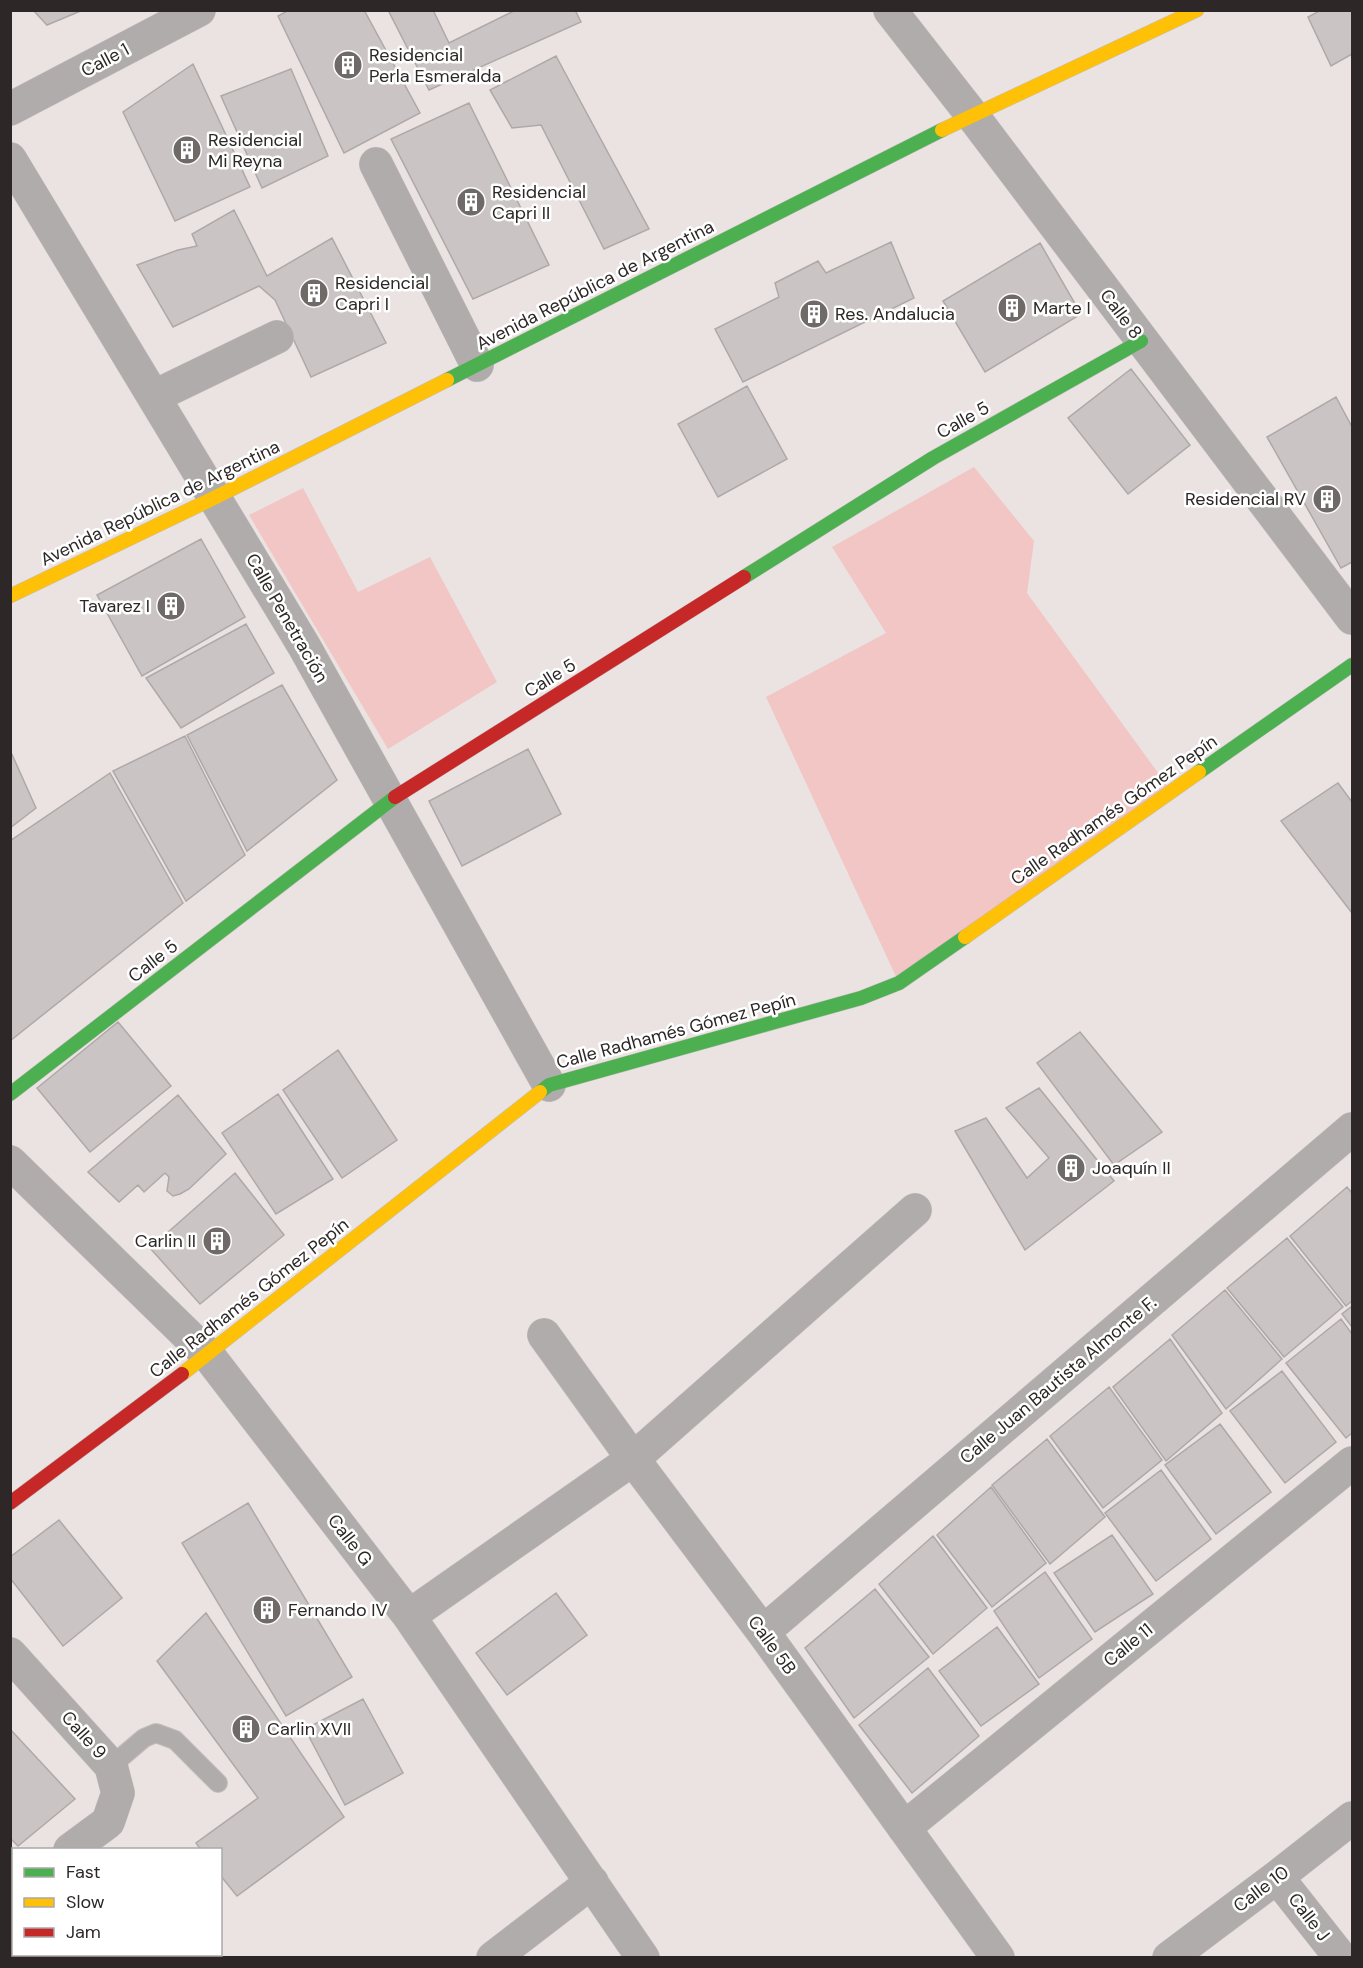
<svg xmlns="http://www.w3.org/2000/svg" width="1363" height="1968" font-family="'DM Sans',sans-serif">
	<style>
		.grass { fill: #f1c6c4 }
		.building { fill: #cac5c4; stroke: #aea9a8; stroke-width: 1.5 }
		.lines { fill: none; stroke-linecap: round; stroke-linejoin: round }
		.lane-casing { stroke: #c3bebd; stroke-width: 20 }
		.street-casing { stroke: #c3bebd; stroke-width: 34 }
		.fast-casing { stroke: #c3bebd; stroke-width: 15 }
		.slow-casing { stroke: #c3bebd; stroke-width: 15 }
		.jam-casing { stroke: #c3bebd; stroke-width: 15 }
		.lane { stroke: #afacab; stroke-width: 18 }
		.street { stroke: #afacab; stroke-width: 33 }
		.fast { stroke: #4caf50; stroke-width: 14 }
		.slow { stroke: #ffc107; stroke-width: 14 }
		.jam { stroke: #c62828; stroke-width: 14 }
		.labels { text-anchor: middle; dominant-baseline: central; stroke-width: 5; stroke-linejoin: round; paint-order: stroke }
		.poi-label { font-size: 18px; fill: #2d2727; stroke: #fff; text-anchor: start }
		.street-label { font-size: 18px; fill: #2d2727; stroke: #fff }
	</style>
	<rect width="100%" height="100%" fill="#eae3e2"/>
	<path class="grass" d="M974,467l60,74 -7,52 145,199 -273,191 -133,-286 120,-64 -54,-86z
		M303,488l55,104 72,-35 67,125 -109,67 -139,-234z"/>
	<path class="building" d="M33,10h50l-36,15z
		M289,10h75l56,103 -76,40 -66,-137z
		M388,10h45l16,33 67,-33h59l6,12 -152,68z
		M1321,10h31v44l-21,12 -23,-49z
		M556,56l93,173 -45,20 -63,-124 -29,3 -22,-38z
		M193,64l57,123 -75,34 -52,-109z
		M291,69l37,87 -66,32 -41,-92z
		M469,103l80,162 -76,34 -82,-160z
		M234,210l33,66 65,-38 54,105 -75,34 -36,-77 -16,-14 -86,41 -36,-62 41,-15 19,-4 -5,-12z
		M891,242l23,56 -171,84 -28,-53 64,-32 -4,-14 43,-22 8,12z
		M1040,243l41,71 -96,58 -42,-71z
		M1131,369l59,76 -62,49 -60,-76z
		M747,386l40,73 -69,38 -40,-73z
		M1336,397l16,30v135l-11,6 -74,-131z
		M201,539l44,78 -103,59 -45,-81z
		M246,624l28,49 -93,55 -35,-50z
		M282,685l55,95 -90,71 -60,-116z
		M185,736l60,119 -59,46 -73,-130z
		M528,749l33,65 -99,52 -33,-65z
		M10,750l26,58 -26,20z
		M110,773l73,130 -173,138v-200z
		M1338,783l14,19v111l-71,-92z
		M118,1022l53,64 -81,66 -53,-64z
		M1080,1032l82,100 -48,33 -77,-102z
		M338,1050l59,90 -55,38 -59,-88z
		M1039,1088l75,93 -89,69 -70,-119 31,-13 41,60 22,-20 -43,-50z
		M278,1094l55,85 -57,35 -54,-81z
		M178,1095l48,59 -37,35 -9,5 -7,2 -6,-5 2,-14 -4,-4 -21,19 -6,-7 -19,17 -31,-30z
		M235,1173l49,62 -84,69 -50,-56z
		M1347,1187l5,6v108l-6,5 -56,-70z
		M1287,1238l56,69 -59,50 -57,-69z
		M1225,1290l57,69 -56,50 -54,-74z
		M1352,1306v21l-10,-13z
		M1341,1319l11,15v99l-6,5 -60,-75z
		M1170,1339l52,74 -56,48 -53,-74z
		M1282,1371l54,71 -51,41 -55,-72z
		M1109,1387l53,73 -59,48 -53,-72z
		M1220,1424l51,68 -55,42 -51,-69z
		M1047,1439l58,78 -55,47 -58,-79z
		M1161,1470l50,69 -55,42 -51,-68z
		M991,1487l55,76 -54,44 -55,-72z
		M248,1503l104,174 -66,39 -104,-173z
		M59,1520l63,78 -59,48 -53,-68v-21z
		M1112,1535l41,59 -58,38 -41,-59z
		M933,1536l54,72 -54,46 -54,-70z
		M1045,1572l47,67 -53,39 -45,-67z
		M875,1589l54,68 -75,61 -49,-70z
		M556,1593l31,42 -80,60 -31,-42z
		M206,1613l138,204 -107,79 -17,-21v-25h-19l-5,-7 62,-45 -101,-137z
		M997,1627l42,57 -58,42 -42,-55z
		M928,1668l51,68 -67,57 -53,-68z
		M363,1699l40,74 -58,32 -40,-76z
		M10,1729l65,70 -57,47 -8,-8z
		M54,1954h73l2,4h-73z"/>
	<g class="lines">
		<g class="lane-casing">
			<path id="lane" d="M111,1766l33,-28 12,-5 19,7 43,43"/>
		</g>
		<g class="street-casing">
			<path id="street" d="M890,10l82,105 380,503
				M10,109l189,-99
				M10,159l294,487 245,439
				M376,164l101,201
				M155,396l122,-59
				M10,1162l198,193 201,261 234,342
				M544,1335l89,124 130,173 235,326
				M409,1616l224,-157 282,-249
				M763,1632l589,-503
				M10,1654l101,112 7,27 -10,29 -38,28
				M904,1828l448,-365
				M1277,1877l64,81
				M10,1894l4,-2
				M493,1958l99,-76
				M1169,1958l108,-81 75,-59"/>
		</g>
		<g class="fast-casing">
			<path id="fast" d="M447,380l495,-250
				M744,577l189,-119 208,-117
				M1199,772l153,-107
				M540,1092l9,-7 312,-87 38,-15 66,-46
				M10,1094l385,-297"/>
		</g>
		<g class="slow-casing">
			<path id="slow" d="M942,130l255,-120
				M10,596l206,-99 231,-117
				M965,937l234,-165
				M182,1374l358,-282"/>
		</g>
		<g class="jam-casing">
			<path id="jam" d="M395,797l349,-220
				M10,1503l172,-129"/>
		</g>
		<use href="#lane" class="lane"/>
		<use href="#street" class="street"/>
		<use href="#fast" class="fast"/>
		<use href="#slow" class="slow"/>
		<use href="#jam" class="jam"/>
	</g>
	<defs>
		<g id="building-disc" transform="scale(1.5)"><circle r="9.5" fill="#6f6968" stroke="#fff"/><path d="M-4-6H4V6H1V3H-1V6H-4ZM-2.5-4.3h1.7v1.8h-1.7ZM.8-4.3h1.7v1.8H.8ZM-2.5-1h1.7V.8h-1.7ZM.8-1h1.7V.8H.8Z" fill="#fff"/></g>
	</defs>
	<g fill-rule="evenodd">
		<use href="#building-disc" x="348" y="65"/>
		<use href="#building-disc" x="187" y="150"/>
		<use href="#building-disc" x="471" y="202"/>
		<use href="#building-disc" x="314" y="293"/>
		<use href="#building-disc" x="1012" y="308"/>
		<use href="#building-disc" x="814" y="314"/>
		<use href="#building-disc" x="1327" y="499"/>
		<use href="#building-disc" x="171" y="606"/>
		<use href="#building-disc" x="1071" y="1168"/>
		<use href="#building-disc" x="217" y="1241"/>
		<use href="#building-disc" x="267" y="1610"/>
		<use href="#building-disc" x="246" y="1729"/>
	</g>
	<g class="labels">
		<g class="poi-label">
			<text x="369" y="55">Residencial<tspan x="369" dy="21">Perla Esmeralda</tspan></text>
			<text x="208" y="140">Residencial<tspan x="208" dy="21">Mi Reyna</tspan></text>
			<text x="492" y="192">Residencial<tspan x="492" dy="21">Capri II</tspan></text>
			<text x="335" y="283">Residencial<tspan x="335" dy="21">Capri I</tspan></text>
			<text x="1033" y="308">Marte I</text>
			<text x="835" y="314">Res. Andalucia</text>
			<text x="1306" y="499" text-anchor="end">Residencial RV</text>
			<text x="150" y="606" text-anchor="end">Tavarez I</text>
			<text x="1092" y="1168">Joaquín II</text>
			<text x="196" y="1241" text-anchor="end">Carlin II</text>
			<text x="288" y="1610">Fernando IV</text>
			<text x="267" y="1729">Carlin XVII</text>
		</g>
		<g class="street-label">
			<text transform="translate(105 60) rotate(-28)">Calle 1</text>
			<text transform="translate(595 285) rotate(-27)">Avenida República de Argentina</text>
			<text transform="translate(1121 314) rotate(53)">Calle 8</text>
			<text transform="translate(963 420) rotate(-29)">Calle 5</text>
			<text transform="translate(160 503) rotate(-26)">Avenida República de Argentina</text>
			<text transform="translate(287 618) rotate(60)">Calle Penetración</text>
			<text transform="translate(550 678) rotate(-32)">Calle 5</text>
			<text transform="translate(1114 810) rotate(-35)">Calle Radhamés Gómez Pepín</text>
			<text transform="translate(153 961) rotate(-38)">Calle 5</text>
			<text transform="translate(676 1031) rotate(-15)">Calle Radhamés Gómez Pepín</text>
			<text transform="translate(249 1298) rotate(-38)">Calle Radhamés Gómez Pepín</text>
			<text transform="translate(1058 1380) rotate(-40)">Calle Juan Bautista Almonte F.</text>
			<text transform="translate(350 1540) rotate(52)">Calle G</text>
			<text transform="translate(772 1645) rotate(54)">Calle 5B</text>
			<text transform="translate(1128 1645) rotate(-39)">Calle 11</text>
			<text transform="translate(84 1735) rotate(48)">Calle 9</text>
			<text transform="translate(1261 1889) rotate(-37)">Calle 10</text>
			<text transform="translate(1309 1917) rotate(52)">Calle J</text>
		</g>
	</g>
	<rect width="1363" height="1968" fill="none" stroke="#2d2727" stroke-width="24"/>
	<rect x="12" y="1848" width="210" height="108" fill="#ffffff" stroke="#aba9a9" stroke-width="1.5"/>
	<rect x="24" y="1868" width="30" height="9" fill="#4caf50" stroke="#aba9a9" stroke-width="1.5"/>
	<text x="66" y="1878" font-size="18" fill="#2d2727">Fast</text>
	<rect x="24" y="1898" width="30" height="9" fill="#ffc107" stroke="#aba9a9" stroke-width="1.5"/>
	<text x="66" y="1908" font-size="18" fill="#2d2727">Slow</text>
	<rect x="24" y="1928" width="30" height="9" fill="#c62828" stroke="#aba9a9" stroke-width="1.5"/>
	<text x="66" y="1938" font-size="18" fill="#2d2727">Jam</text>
</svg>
